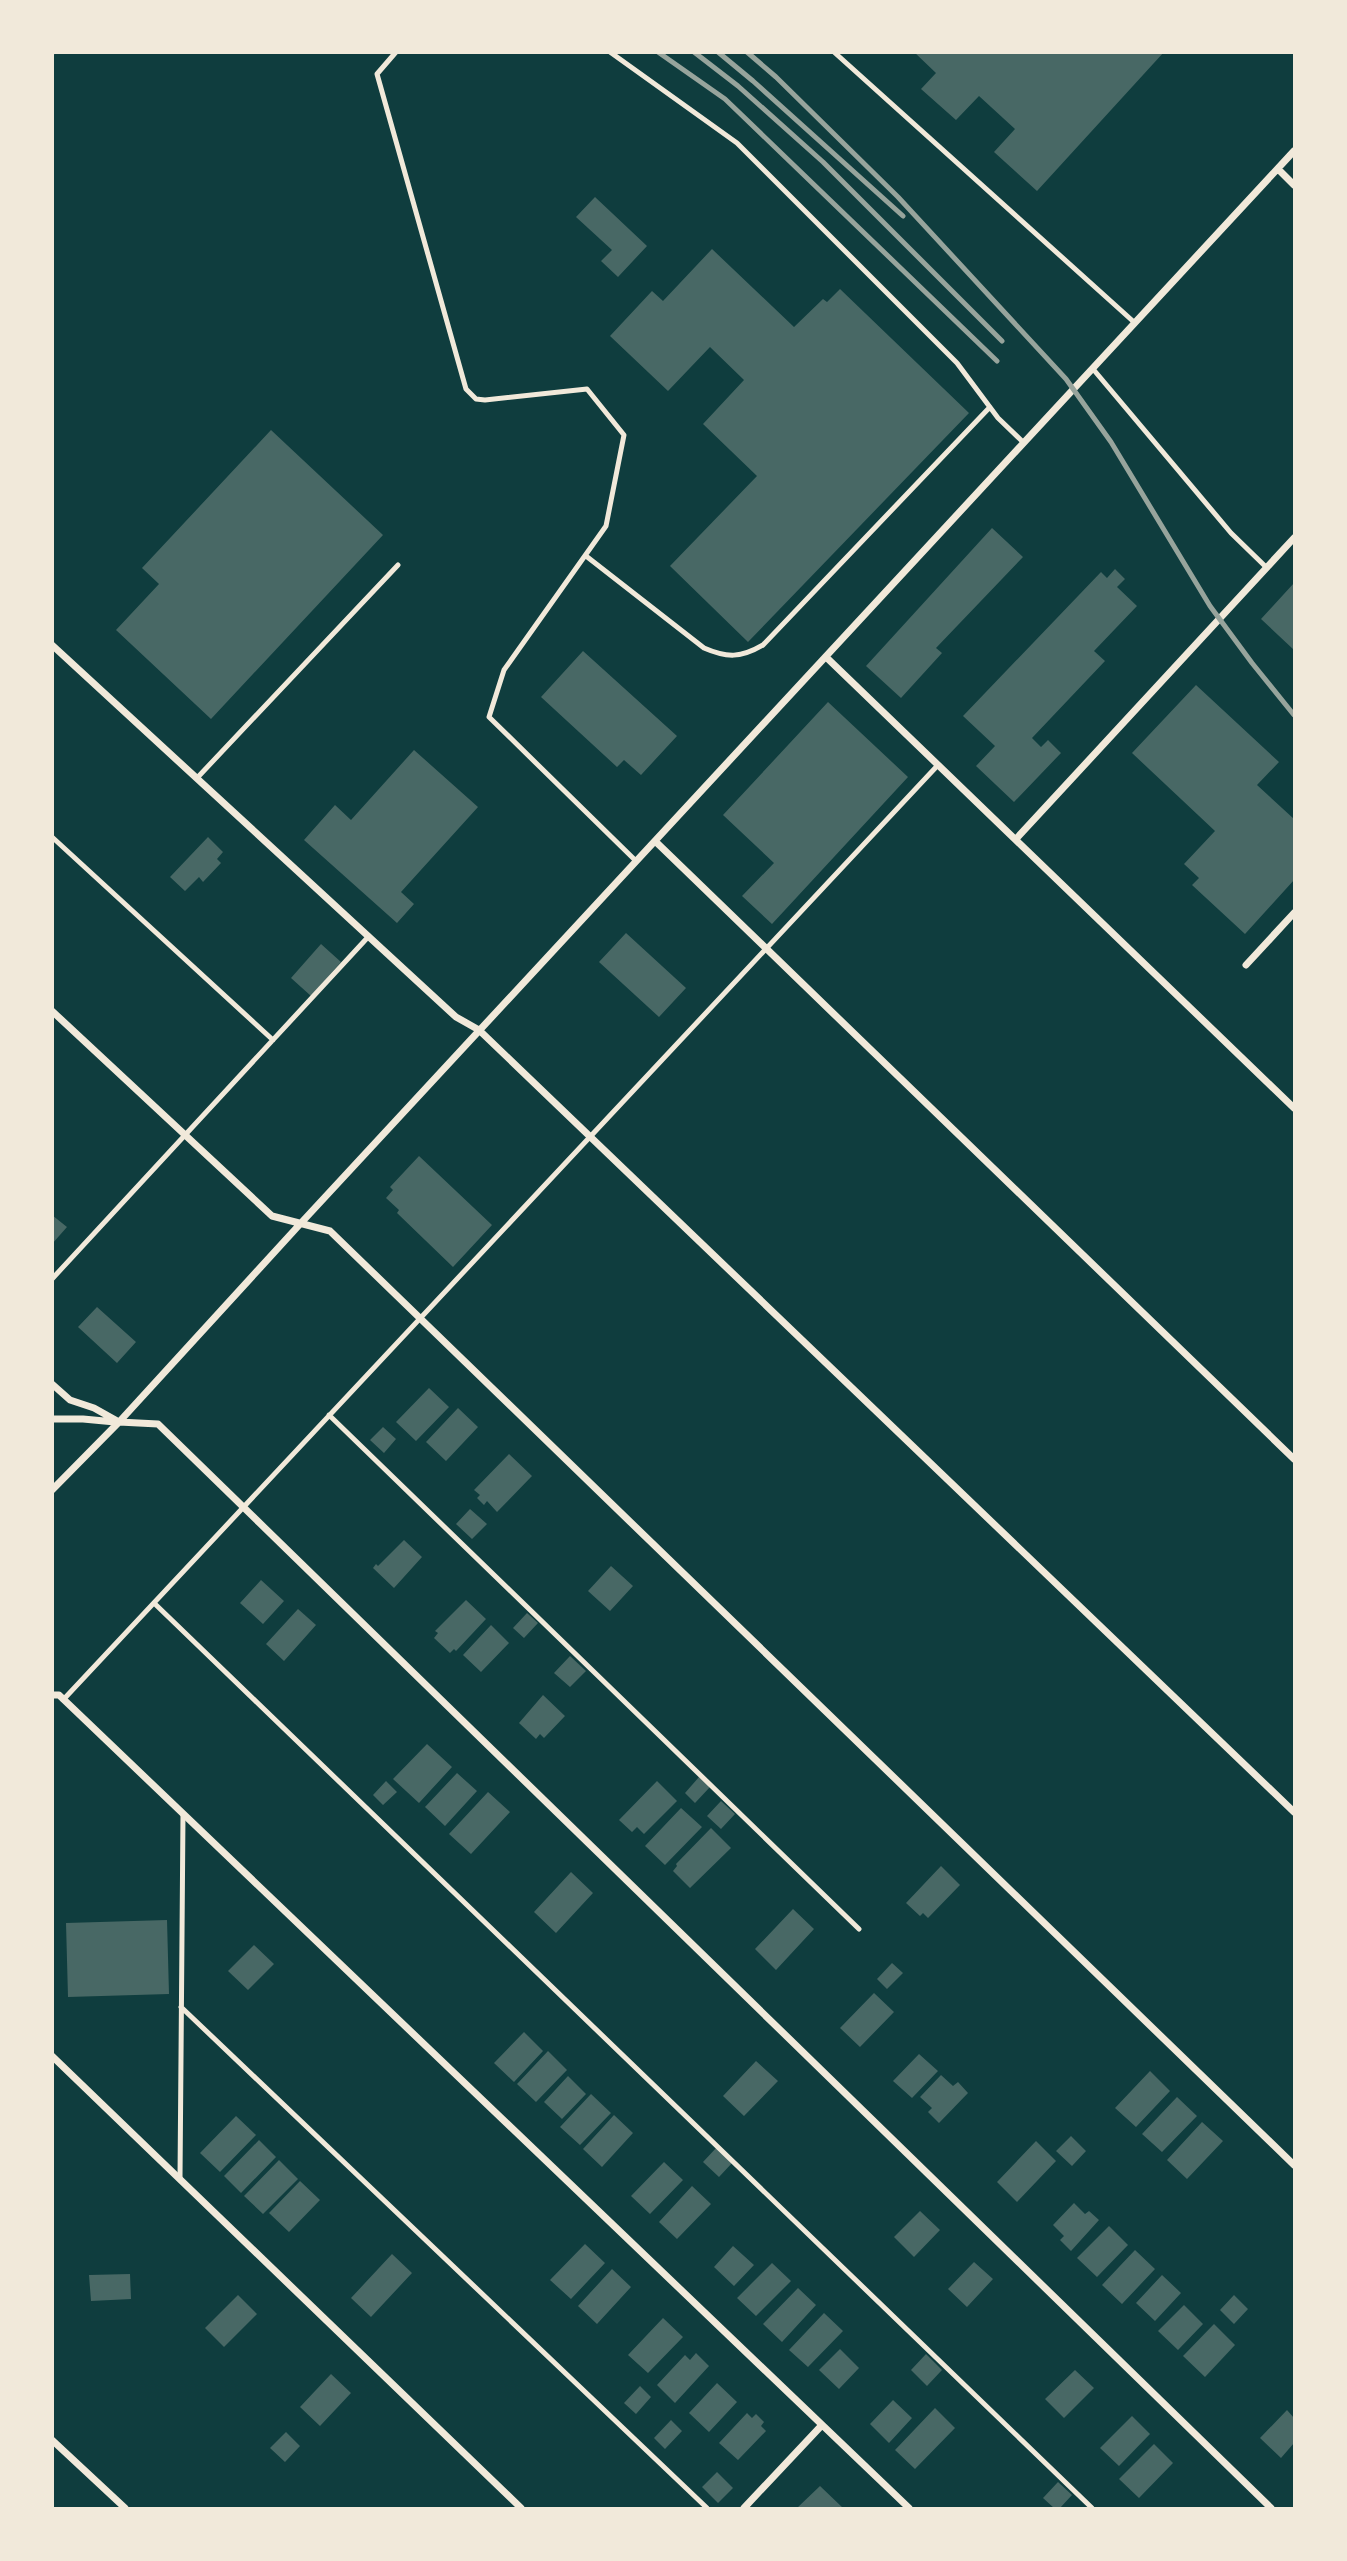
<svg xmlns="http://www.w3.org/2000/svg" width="1347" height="2561" font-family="'DM Sans',sans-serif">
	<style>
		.building { fill: #486865 }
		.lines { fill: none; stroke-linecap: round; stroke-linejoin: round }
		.service { stroke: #f1e9da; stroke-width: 5 }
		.minor { stroke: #f1e9da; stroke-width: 7 }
		.rail { stroke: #97a49c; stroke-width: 5 }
	</style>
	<rect width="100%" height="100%" fill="#0f3d3e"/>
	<path class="building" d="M914,52h250l-127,139 -43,-39 21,-23 -36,-33 -23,24 -35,-31 15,-16z
		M595,197l52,49 -29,31 -17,-16 11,-11 -36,-33z
		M712,249l82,78 29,-28 4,3 13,-13 129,124 -221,229 -78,-76 87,-90 -54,-52 41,-44 -34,-33 -42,44 -58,-55 42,-45 11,10z
		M271,430l112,105 -172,184 -95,-89 43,-46 -17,-16z
		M992,528l31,29 -87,91 6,5 -41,45 -35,-32z
		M1115,569l10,10 -8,8 20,19 -43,45 11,10 -73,77 9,9 7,-7 13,13 -47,49 -38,-36 19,-20 -32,-30 138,-144 6,6z
		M1294,583v67l-33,-31z
		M583,651l94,85 -36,39 -17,-15 -7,7 -76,-70z
		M1196,685l83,77 -22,23 37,34v61l-49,54 -53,-49 7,-7 -15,-14 31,-33 -83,-78z
		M828,702l80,75 -136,147 -30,-28 32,-33 -51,-48z
		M414,750l64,57 -77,85 13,12 -17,19 -93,-83 31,-35 16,15z
		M208,837l15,15 -6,7 4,4 -18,19 -4,-5 -14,14 -15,-14z
		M626,933l60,55 -27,29 -60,-55z
		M321,944l20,18 -30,34 -20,-18z
		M419,1156l73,69 -39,42 -56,-54 2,-3 -13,-12 7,-8 -3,-3z
		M52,1215l15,12 -15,17z
		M97,1307l39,35 -19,21 -39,-36z
		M429,1388l20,19 -33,34 -20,-19z
		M458,1408l20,19 -32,34 -20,-19z
		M383,1427l13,12 -12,14 -14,-13z
		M509,1454l23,22 -35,36 -10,-11 -3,4 -7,-7 3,-3 -6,-5z
		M470,1509l17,15 -15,15 -16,-15z
		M404,1540l18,17 -28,31 -21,-20 3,-4 2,2z
		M611,1566l22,20 -23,25 -22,-20z
		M261,1580l23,21 -21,23 -23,-21z
		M466,1600l20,19 -30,32 -2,-2 -4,4 -16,-15 4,-5 -3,-2z
		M298,1609l18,16 -32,36 -18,-17z
		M527,1613l11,10 -14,15 -11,-10z
		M491,1625l18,18 -28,29 -18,-17z
		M570,1656l16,15 -16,16 -16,-14z
		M543,1695l22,21 -21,22 -4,-4 -4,5 -17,-16z
		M427,1744l25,23 -33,36 -26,-24z
		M457,1773l20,18 -32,35 -20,-19z
		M699,1777l11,10 -15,16 -10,-10z
		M386,1781l11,11 -14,13 -10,-10z
		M657,1781l20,20 -33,33 -7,-7 -5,5 -13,-12z
		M488,1792l22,20 -39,42 -22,-20z
		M721,1801l14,13 -14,15 -14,-13z
		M681,1808l21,19 -37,38 -20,-19z
		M711,1828l20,20 -41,40 -17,-17 4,-5 -1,-2z
		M941,1866l19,19 -32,33 -5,-5 -3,3 -14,-13z
		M571,1872l22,21 -37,40 -22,-21z
		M793,1909l21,20 -38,41 -21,-21z
		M167,1920l2,74 -101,3 -2,-74z
		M254,1945l20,19 -26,26 -20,-19z
		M892,1963l11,10 -16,16 -10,-10z
		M874,1993l20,19 -34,35 -20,-19z
		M524,2032l19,19 -29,31 -20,-19z
		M548,2051l19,19 -31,32 -19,-18z
		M919,2054l19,17 -26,27 -19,-17z
		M756,2061l22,20 -34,35 -21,-20z
		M1150,2071l20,20 -34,36 -21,-19z
		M941,2075l12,11 5,-4 10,11 -29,30 -11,-11 4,-4 -12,-11z
		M568,2076l18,18 -24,25 -18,-17z
		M591,2094l20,19 -31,32 -20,-18z
		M1177,2097l20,19 -35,36 -20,-18z
		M614,2115l19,18 -31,34 -19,-18z
		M236,2116l20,19 -36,37 -20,-19z
		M1202,2122l21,19 -36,38 -20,-19z
		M1071,2136l15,15 -14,15 -16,-15z
		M259,2140l17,17 -35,36 -17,-17z
		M1036,2141l20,20 -39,41 -20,-20z
		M717,2147l16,15 -14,15 -16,-15z
		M279,2160l19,19 -35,35 -19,-18z
		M664,2162l19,18 -33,34 -19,-18z
		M300,2181l20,19 -31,32 -20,-19z
		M692,2186l19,18 -34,35 -18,-17z
		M1074,2203l11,11 4,-3 10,9 -28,31 -11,-11 4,-4 -11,-11z
		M920,2211l20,19 -26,27 -20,-20z
		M1109,2226l19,19 -31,32 -20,-19z
		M585,2244l20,19 -34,36 -21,-19z
		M733,2246l21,19 -20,21 -20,-19z
		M1135,2250l20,19 -33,35 -20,-19z
		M392,2254l20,19 -41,44 -20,-19z
		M974,2262l19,17 -26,28 -19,-18z
		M772,2263l19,18 -35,35 -19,-18z
		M612,2269l19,18 -34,37 -19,-18z
		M130,2274l1,25 -40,2 -2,-26z
		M1162,2275l19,18 -26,28 -19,-18z
		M798,2288l18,17 -34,37 -19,-18z
		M238,2295l19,19 -33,33 -19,-19z
		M1234,2295l14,14 -14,15 -14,-14z
		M1184,2305l19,19 -25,26 -20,-19z
		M824,2313l19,18 -35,36 -19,-17z
		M663,2318l20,19 -35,36 -20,-18z
		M1214,2324l21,21 -30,32 -22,-21z
		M840,2349l19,19 -20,21 -20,-19z
		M696,2353l13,13 -34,37 -18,-18 28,-30 5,5z
		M926,2354l16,16 -15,16 -16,-16z
		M1075,2370l19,18 -30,30 -19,-19z
		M331,2374l20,19 -31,33 -20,-19z
		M717,2383l20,19 -28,30 -20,-19z
		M640,2386l11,11 -15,17 -12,-11z
		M893,2400l19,18 -23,25 -19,-19z
		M935,2408l20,20 -40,41 -20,-19z
		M1287,2410l7,8v25l-13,15 -21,-20z
		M747,2413l5,5 4,-4 8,8 -3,4 5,5 -28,29 -19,-17z
		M1132,2416l18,18 -31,32 -19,-18z
		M671,2420l11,11 -17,18 -11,-11z
		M286,2432l14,14 -15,16 -15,-14z
		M1154,2444l19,19 -34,35 -20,-19z
		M717,2472l16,16 -15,15 -16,-16z
		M1058,2482l14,13 -12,13h-6l-11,-10z
		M820,2486l23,22h-46z"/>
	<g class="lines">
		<path class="service" d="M396,52l-19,22 89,315 10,10 9,1 102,-11 37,46 -18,91 -102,144 -15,47 147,144
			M610,52l127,91 220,220 41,55 26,25
			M834,52l301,271
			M1093,369l138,164 36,35
			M586,556l118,92c23,10 37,10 59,-3l227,-238
			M197,778l201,-213
			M52,837l221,203
			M52,1279l317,-343
			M329,1415l530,514
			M154,1603l938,905
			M63,1700l875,-935
			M181,2007l526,501
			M180,2179l3,-365"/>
		<path class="minor" d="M1278,169l16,16
			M52,645l404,372 23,13 815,782
			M826,657l468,451
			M1016,839l278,-301
			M655,841l639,618
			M1246,965l48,-52
			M52,1011l220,205 58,15 964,934
			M52,1384l18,16 24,8 25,14
			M52,1419h31l32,3
			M119,1422l39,2 1113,1084
			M52,1490l68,-69 181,-198 993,-1072
			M52,1695h7l850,813
			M52,2056l469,452
			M52,2440l73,68
			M744,2508l78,-83"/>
		<path class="rail" d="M658,52l67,47 272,262
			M694,52l44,34 85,76 179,179
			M718,52l35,29 150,135
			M747,52l29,25 122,120 168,182 45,63 99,164 42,57 42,52
			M52,53l1,-1"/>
	</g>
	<rect width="1347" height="2561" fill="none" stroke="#f1e9da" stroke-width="108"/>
</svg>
